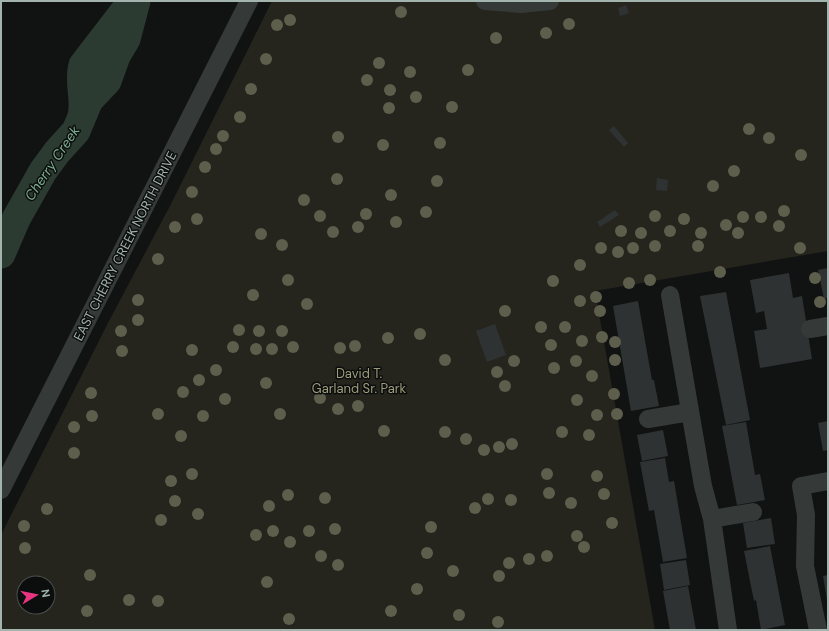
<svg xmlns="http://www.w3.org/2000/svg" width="829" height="631" font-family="'DM Sans',sans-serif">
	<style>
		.green { fill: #25251e; fill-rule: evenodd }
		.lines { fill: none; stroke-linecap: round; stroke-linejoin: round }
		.river { stroke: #2c3b31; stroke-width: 29 }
		.building { fill: #2e3232 }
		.minor { stroke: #353a38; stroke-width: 18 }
		.tree { fill: #5e5e4c }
		.labels { text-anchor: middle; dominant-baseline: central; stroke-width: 3; stroke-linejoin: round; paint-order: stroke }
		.street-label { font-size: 13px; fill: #a3b3ad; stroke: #0c0e0e }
		.park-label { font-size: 13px; fill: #9d9c7b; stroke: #0c0e0e }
		.water-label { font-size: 14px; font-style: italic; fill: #7cad8e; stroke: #0c0e0e }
	</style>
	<rect width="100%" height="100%" fill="#111313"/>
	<path class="green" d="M272,1h556v250l-233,40 60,339h-654v-95l108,-214 62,-117zM24,583h24v24h-24z"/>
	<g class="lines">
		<path class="river" d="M82,116c4,-18 -4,-34 1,-51l47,-61
			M1,254l15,-35 27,-48 14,-19 19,-21 13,-31 18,-19 9,-25 10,-17 10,-38"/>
	</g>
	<path class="building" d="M626,5l3,8 -9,3 -2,-8z
		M614,126l14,17 -4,4 -15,-17z
		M657,178l11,2 -1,11 -11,-1z
		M615,210l4,5 -19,12 -3,-5z
		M828,268v30l-4,1 -6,-29z
		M789,273l4,25 9,-2 10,63 -52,9 -6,-37 13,-2 -3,-18 -8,2 -6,-33z
		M726,292l24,128 -24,5 -26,-129z
		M638,301l14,79h2l5,26 -28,5 -18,-105z
		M495,324l11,31 -19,7 -11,-31z
		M828,421v29l-5,1 -5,-28z
		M746,422l9,53 5,-1 5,26 -28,5 -15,-79z
		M663,430l5,26 -26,5 -5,-26z
		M665,458l4,24 5,-1 13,77 -24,4 -9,-52 -5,1 -9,-49z
		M771,518l4,26 -28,4 -4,-25z
		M770,546l15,79 -24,5 -5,-30 -2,1 -10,-50z
		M686,560l4,25 -26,5 -4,-26z
		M828,575v25h-1l-4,-24z
		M688,586l8,44h-26l-7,-39z"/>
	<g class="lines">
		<path class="minor" d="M485,1l36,3 29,-3
			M670,295l33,191 9,33 16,111
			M810,329l18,-3
			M648,419l42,-7
			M1,490l248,-489
			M712,519l41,-7
			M818,630l-13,-64 1,-51 -5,-29 27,-5"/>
	</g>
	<g class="tree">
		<circle cx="401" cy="12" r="6"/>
		<circle cx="290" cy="20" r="6"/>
		<circle cx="569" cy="24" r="6"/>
		<circle cx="277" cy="25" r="6"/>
		<circle cx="546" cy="33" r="6"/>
		<circle cx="496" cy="38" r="6"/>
		<circle cx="266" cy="59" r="6"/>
		<circle cx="379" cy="63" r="6"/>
		<circle cx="468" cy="70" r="6"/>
		<circle cx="410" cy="72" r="6"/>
		<circle cx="367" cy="80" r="6"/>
		<circle cx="251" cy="89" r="6"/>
		<circle cx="390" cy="90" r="6"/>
		<circle cx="416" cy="97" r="6"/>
		<circle cx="452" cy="107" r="6"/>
		<circle cx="389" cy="108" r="6"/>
		<circle cx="240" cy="117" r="6"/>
		<circle cx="749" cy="129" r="6"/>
		<circle cx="223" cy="136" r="6"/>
		<circle cx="338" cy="137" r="6"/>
		<circle cx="769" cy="138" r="6"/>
		<circle cx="440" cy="143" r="6"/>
		<circle cx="383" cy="145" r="6"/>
		<circle cx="216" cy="149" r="6"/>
		<circle cx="801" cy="155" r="6"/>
		<circle cx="205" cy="167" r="6"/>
		<circle cx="734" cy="171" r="6"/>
		<circle cx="337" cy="179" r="6"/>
		<circle cx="437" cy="181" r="6"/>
		<circle cx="713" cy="186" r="6"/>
		<circle cx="192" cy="192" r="6"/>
		<circle cx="391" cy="195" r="6"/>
		<circle cx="304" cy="200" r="6"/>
		<circle cx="784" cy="211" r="6"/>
		<circle cx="426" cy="212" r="6"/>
		<circle cx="366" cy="214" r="6"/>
		<circle cx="320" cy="216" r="6"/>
		<circle cx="655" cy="216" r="6"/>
		<circle cx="743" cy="217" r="6"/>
		<circle cx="761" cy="217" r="6"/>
		<circle cx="197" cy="219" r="6"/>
		<circle cx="684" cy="219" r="6"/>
		<circle cx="396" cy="222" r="6"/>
		<circle cx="726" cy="225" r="6"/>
		<circle cx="779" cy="226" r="6"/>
		<circle cx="175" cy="227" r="6"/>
		<circle cx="358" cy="227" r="6"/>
		<circle cx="621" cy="231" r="6"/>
		<circle cx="670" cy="231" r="6"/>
		<circle cx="333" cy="232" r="6"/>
		<circle cx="641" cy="233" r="6"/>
		<circle cx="701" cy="233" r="6"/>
		<circle cx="738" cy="233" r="6"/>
		<circle cx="261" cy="234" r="6"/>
		<circle cx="282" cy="245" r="6"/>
		<circle cx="655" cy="246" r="6"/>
		<circle cx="698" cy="246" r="6"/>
		<circle cx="601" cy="248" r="6"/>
		<circle cx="633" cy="248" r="6"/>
		<circle cx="800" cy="248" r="6"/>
		<circle cx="618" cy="252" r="6"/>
		<circle cx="158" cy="259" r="6"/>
		<circle cx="580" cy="265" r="6"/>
		<circle cx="720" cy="272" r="6"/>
		<circle cx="815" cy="278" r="6"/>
		<circle cx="288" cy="280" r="6"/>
		<circle cx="650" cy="280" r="6"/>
		<circle cx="553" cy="281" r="6"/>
		<circle cx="629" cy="283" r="6"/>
		<circle cx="253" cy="295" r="6"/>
		<circle cx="596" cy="297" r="6"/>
		<circle cx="138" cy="300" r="6"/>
		<circle cx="580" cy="301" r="6"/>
		<circle cx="820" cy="302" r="6"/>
		<circle cx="307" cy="304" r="6"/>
		<circle cx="505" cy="311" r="6"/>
		<circle cx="600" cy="311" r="6"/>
		<circle cx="138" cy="320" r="6"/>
		<circle cx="541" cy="327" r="6"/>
		<circle cx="565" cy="327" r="6"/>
		<circle cx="239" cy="330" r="6"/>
		<circle cx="121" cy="331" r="6"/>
		<circle cx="259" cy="331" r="6"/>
		<circle cx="282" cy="331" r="6"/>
		<circle cx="420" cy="334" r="6"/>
		<circle cx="602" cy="337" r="6"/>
		<circle cx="388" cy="338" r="6"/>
		<circle cx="582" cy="341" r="6"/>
		<circle cx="615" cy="342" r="6"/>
		<circle cx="551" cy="345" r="6"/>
		<circle cx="355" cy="346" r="6"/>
		<circle cx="233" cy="347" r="6"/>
		<circle cx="293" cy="347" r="6"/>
		<circle cx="340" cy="348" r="6"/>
		<circle cx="256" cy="349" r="6"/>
		<circle cx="272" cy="349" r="6"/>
		<circle cx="192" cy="350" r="6"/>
		<circle cx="122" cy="351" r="6"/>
		<circle cx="445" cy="360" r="6"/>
		<circle cx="615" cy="360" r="6"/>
		<circle cx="514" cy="361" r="6"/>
		<circle cx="576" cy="361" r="6"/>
		<circle cx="554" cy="368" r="6"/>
		<circle cx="216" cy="370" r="6"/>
		<circle cx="497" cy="372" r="6"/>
		<circle cx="592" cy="376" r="6"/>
		<circle cx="199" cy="380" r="6"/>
		<circle cx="266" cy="383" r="6"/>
		<circle cx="505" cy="386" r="6"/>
		<circle cx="183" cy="392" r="6"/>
		<circle cx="91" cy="393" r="6"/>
		<circle cx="614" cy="394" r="6"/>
		<circle cx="320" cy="398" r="6"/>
		<circle cx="225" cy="399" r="6"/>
		<circle cx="577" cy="400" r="6"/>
		<circle cx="358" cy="406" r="6"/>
		<circle cx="338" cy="409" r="6"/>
		<circle cx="158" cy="414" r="6"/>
		<circle cx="280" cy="414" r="6"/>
		<circle cx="617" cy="414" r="6"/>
		<circle cx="597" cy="415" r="6"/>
		<circle cx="92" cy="416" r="6"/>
		<circle cx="203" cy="416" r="6"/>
		<circle cx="74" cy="427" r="6"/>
		<circle cx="384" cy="431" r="6"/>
		<circle cx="445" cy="432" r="6"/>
		<circle cx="562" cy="432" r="6"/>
		<circle cx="589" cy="435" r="6"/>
		<circle cx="181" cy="436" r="6"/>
		<circle cx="466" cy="439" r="6"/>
		<circle cx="512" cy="444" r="6"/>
		<circle cx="499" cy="447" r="6"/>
		<circle cx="484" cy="450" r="6"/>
		<circle cx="74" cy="453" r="6"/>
		<circle cx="192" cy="474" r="6"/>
		<circle cx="547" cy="474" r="6"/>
		<circle cx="597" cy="476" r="6"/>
		<circle cx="171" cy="481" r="6"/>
		<circle cx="549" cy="493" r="6"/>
		<circle cx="604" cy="494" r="6"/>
		<circle cx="288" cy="495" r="6"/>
		<circle cx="325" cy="498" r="6"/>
		<circle cx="488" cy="499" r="6"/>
		<circle cx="511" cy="500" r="6"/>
		<circle cx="175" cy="501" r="6"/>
		<circle cx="571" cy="503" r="6"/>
		<circle cx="269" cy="506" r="6"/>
		<circle cx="475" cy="508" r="6"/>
		<circle cx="47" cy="509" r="6"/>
		<circle cx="198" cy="514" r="6"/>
		<circle cx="161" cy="520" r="6"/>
		<circle cx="612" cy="523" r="6"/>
		<circle cx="24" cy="526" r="6"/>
		<circle cx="431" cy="527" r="6"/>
		<circle cx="335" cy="529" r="6"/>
		<circle cx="273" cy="531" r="6"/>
		<circle cx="309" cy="531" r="6"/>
		<circle cx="256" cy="535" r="6"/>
		<circle cx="577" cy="536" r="6"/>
		<circle cx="290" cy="542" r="6"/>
		<circle cx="584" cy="547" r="6"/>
		<circle cx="25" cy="548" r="6"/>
		<circle cx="427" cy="553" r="6"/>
		<circle cx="321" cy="556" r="6"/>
		<circle cx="547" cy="556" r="6"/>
		<circle cx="529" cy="559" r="6"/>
		<circle cx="509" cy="563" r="6"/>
		<circle cx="338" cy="565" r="6"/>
		<circle cx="453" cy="571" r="6"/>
		<circle cx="90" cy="575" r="6"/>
		<circle cx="499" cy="576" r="6"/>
		<circle cx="267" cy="582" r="6"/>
		<circle cx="417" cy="589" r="6"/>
		<circle cx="129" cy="600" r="6"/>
		<circle cx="158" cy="601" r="6"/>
		<circle cx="87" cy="611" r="6"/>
		<circle cx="391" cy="611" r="6"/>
		<circle cx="459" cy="615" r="6"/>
		<circle cx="289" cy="619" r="6"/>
		<circle cx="498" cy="622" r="6"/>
	</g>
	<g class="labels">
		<g class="street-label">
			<text transform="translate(125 246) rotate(-63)">EAST CHERRY CREEK NORTH DRIVE</text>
		</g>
		<g class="park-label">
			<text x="359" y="373">David T.<tspan x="359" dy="15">Garland Sr. Park</tspan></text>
		</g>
		<g class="water-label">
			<text transform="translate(52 163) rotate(-56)">Cherry Creek</text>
		</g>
	</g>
	<rect width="829" height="631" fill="none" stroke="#a3b3ad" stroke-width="4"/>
	<g transform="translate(36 595) rotate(80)"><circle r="19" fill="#0c0e0e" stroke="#48504e"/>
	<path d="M0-3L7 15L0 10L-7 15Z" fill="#e73582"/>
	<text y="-6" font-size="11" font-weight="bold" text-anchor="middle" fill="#a3b3ad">N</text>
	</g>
</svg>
